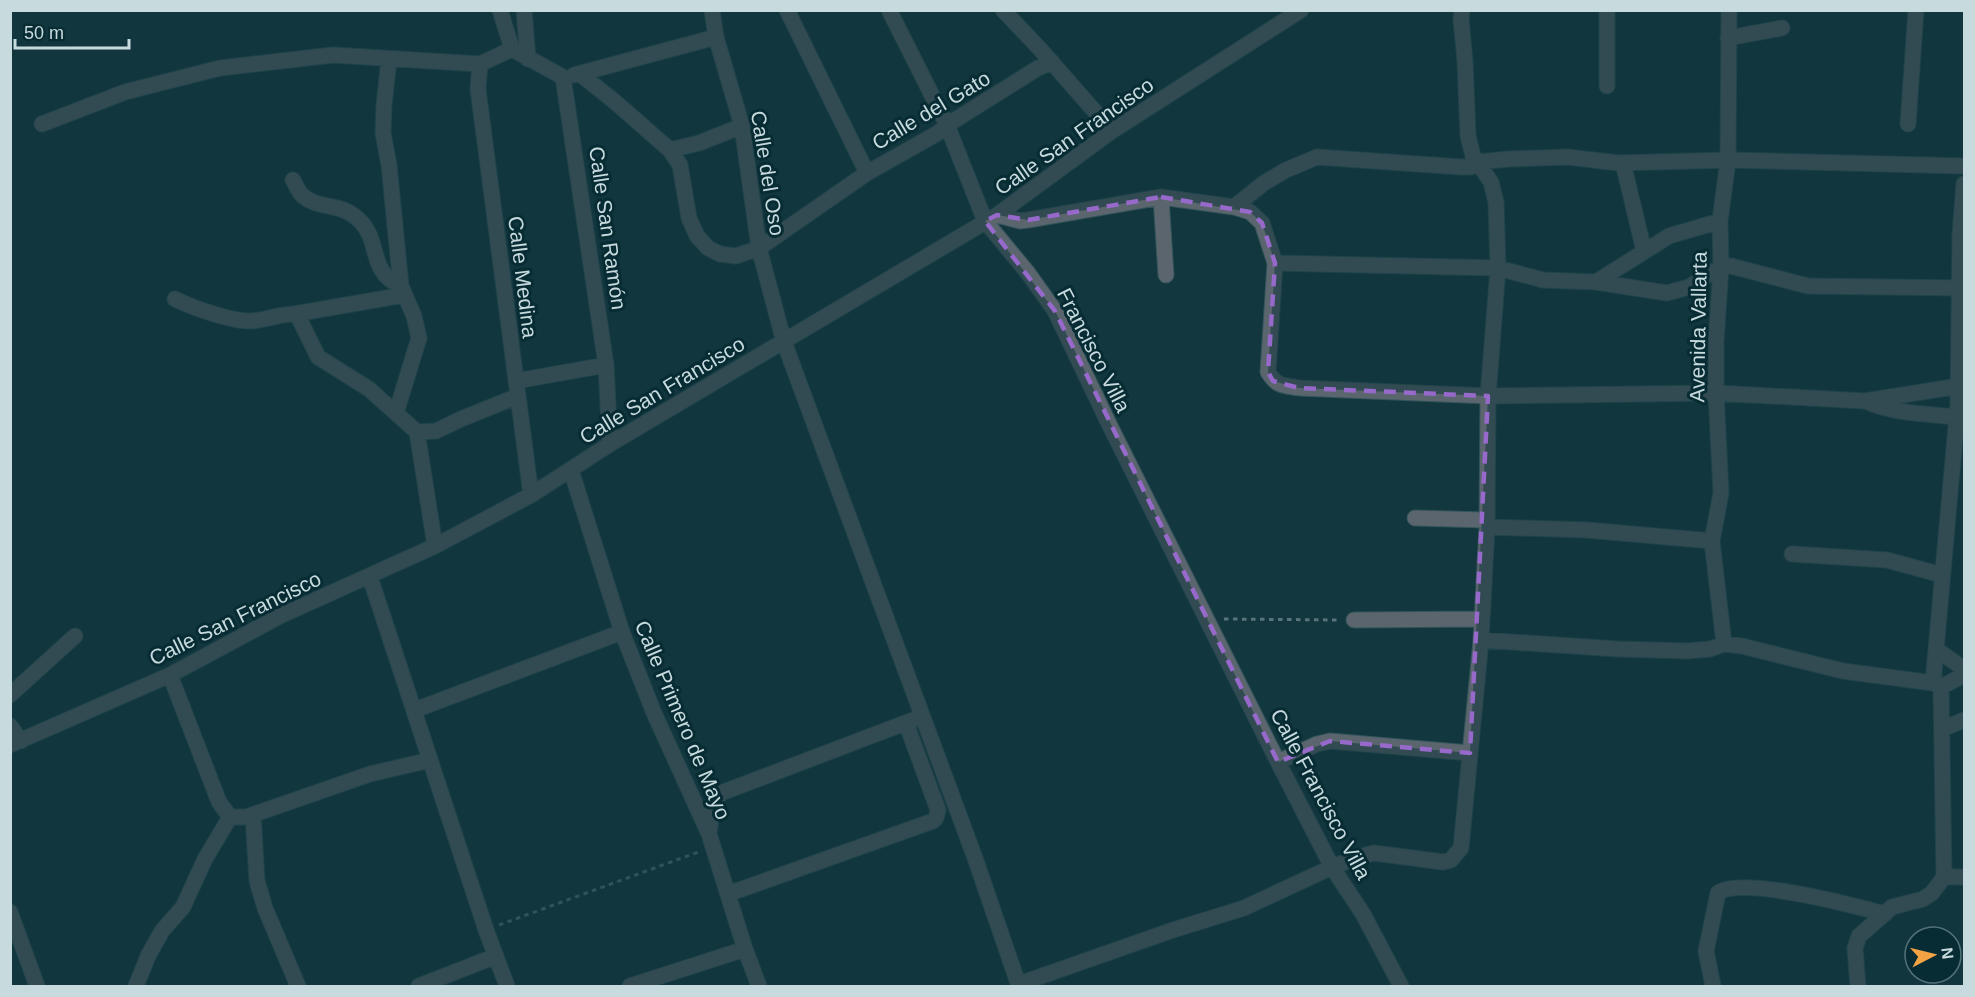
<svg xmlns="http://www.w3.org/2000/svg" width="1975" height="997" font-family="Helvetica,sans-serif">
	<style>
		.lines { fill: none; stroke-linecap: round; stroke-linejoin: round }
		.minor-casing { stroke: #33545b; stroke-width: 17 }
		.path { stroke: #57757b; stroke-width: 3; stroke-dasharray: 4.5 4.5; stroke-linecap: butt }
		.minor { stroke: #5a656d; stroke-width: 15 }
		.marked { fill: none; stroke: #9669ca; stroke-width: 4.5; stroke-dasharray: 12 8; stroke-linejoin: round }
		.labels { text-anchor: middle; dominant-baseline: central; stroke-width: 6; stroke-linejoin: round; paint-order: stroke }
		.street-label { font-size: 21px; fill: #c7dade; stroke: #072c34 }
	</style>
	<rect width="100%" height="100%" fill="#13373e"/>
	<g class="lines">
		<g class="minor-casing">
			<path id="minor" d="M500,10l12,39
				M524,10l4,49
				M712,10l4,27 26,89 17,122 25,94 191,516 44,128
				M787,10l80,163
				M889,10l58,115 38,96 43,52 27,38 55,115 168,336 54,105 31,47 38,72
				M1003,10l37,39 72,82
				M1607,10v76
				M1728,38l54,-10
				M512,49l51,28 43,288 4,79
				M389,59l-5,46 -1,28 6,32 12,121 13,30 5,22 -23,75
				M480,64l-2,25 53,406
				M580,74l34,27 56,49 29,-7 43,-17
				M574,75l142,-38
				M42,124l83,-32 95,-24 113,-13 147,9 32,-15
				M1908,124l8,-114
				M670,150l10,15 9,53 8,18 11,12 12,6 16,2 23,-8 108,-75 71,-40 9,-8 91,-57 14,-6
				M1623,163l21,88
				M293,180c3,5 6,13 10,16 18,15 39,5 58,26 20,21 7,50 40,64
				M1161,197l5,78
				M1234,207l30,-24 22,-13 31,-13 144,10h10l7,-5 30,-3 60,-2 50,6 110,-3 236,6
				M997,215l23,6 8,-1 133,-23 73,10 16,5 12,11 13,40 223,5 45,12 53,2 71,11 22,-6 32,-20 10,-1 77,20 156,2
				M1275,263l-7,109c9,15 15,13 31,16l189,8 228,-3 149,8 94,-15
				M1596,282l73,-46 51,-15
				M175,299c18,9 58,23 77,22 15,-1 27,-7 42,-7l5,4 19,39 51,32 48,43 19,-1 25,-12 57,-23
				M294,314l110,-19
				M516,381l90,-16
				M1865,401c29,13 61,13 92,16
				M417,432l18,114
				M571,470l51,162 32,81 55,121 36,115 14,37
				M1415,518l71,2
				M1487,527l100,3 125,11
				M1792,554l95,6 55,15
				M370,577l116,353 21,56
				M1354,620l128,-1
				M1481,640l137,9 70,2 22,-2 14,-5 18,2 101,25 90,12 8,4
				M1724,644l-12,-103 9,-48 -5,-100v-51l5,-75 -1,-46 8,-61 1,-150
				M1936,649l28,20
				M170,675l49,127 11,15h16l124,-43 60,-14
				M1933,683l25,-279 2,-170 4,-50
				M1941,687l3,190
				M1941,687l23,-12
				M10,695l65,-59
				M415,710l207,-78
				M10,726l11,15
				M1942,729l22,-9
				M10,745l160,-70 110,-59 155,-70 96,-51 79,-51 387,-229 115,-84 189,-121
				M1278,762l39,-18 13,-3 140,12
				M253,815l4,66 8,27 33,78
				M709,833l4,-29 8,-11 192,-73
				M1944,877h20
				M728,894l205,-73 3,-3 2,-8 -32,-87
				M10,912l27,74
				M1019,984l154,-54 71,-22 88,-41 30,-11 12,-3 69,9 8,-2 10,-12 20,-208 6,-113 1,-131 10,-128 -2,-66 -5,-20 -18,-26 -5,-20 -3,-75 -4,-42 1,-9
				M136,986l12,-30 14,-25 21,-24 22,-48 25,-42
				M419,986l77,-30
				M630,986l115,-37
				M1713,986l-7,-35 12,-58c21,-18 137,13 167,21
				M1858,986l-3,-38 4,-12 33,-29 31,-8 9,-6 12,-16"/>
		</g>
		<path class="path" d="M1224,619l116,1
			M499,925l202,-74"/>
		<use href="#minor" class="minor"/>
	</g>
	<path d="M0 0H1975V997H0ZM1161,197l89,15 12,11 13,40 -7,109 5,9 26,7 189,8 -18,357 -140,-12 -52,21 -223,-451 -70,-90 12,-6 31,5z" fill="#13373e" fill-opacity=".55" fill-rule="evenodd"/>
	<path class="marked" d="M1161,197l89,15 12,11 13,40 -7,109 5,9 26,7 189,8 -18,357 -140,-12 -52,21 -223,-451 -70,-90 12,-6 31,5z"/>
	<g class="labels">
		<g class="street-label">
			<text transform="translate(931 110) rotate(-31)">Calle del Gato</text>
			<text transform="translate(1074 136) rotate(-35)">Calle San Francisco</text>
			<text transform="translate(768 173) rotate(81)">Calle del Oso</text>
			<text transform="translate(608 228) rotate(82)">Calle San Ramón</text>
			<text transform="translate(523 277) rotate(83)">Calle Medina</text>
			<text transform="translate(1698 327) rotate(-89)">Avenida Vallarta</text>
			<text transform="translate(1094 350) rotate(63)">Francisco Villa</text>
			<text transform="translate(662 390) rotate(-31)">Calle San Francisco</text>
			<text transform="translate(235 618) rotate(-26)">Calle San Francisco</text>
			<text transform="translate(683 720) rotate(67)">Calle Primero de Mayo</text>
			<text transform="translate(1321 794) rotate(62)">Calle Francisco Villa</text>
		</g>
	</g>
	<rect width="1975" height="997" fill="none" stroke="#c7dade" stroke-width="24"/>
	<g transform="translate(1933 955) rotate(83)"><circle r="28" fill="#072c34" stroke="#547278" stroke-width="1.5"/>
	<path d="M0-4.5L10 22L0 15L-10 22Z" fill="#f4a344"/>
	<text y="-9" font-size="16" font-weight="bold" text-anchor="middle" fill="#c7dade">N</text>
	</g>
	<path d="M15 39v9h114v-9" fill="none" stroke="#c7dade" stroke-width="3"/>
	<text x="24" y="39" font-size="18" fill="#c7dade" stroke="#072c34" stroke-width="4.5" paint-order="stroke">50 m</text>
</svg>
